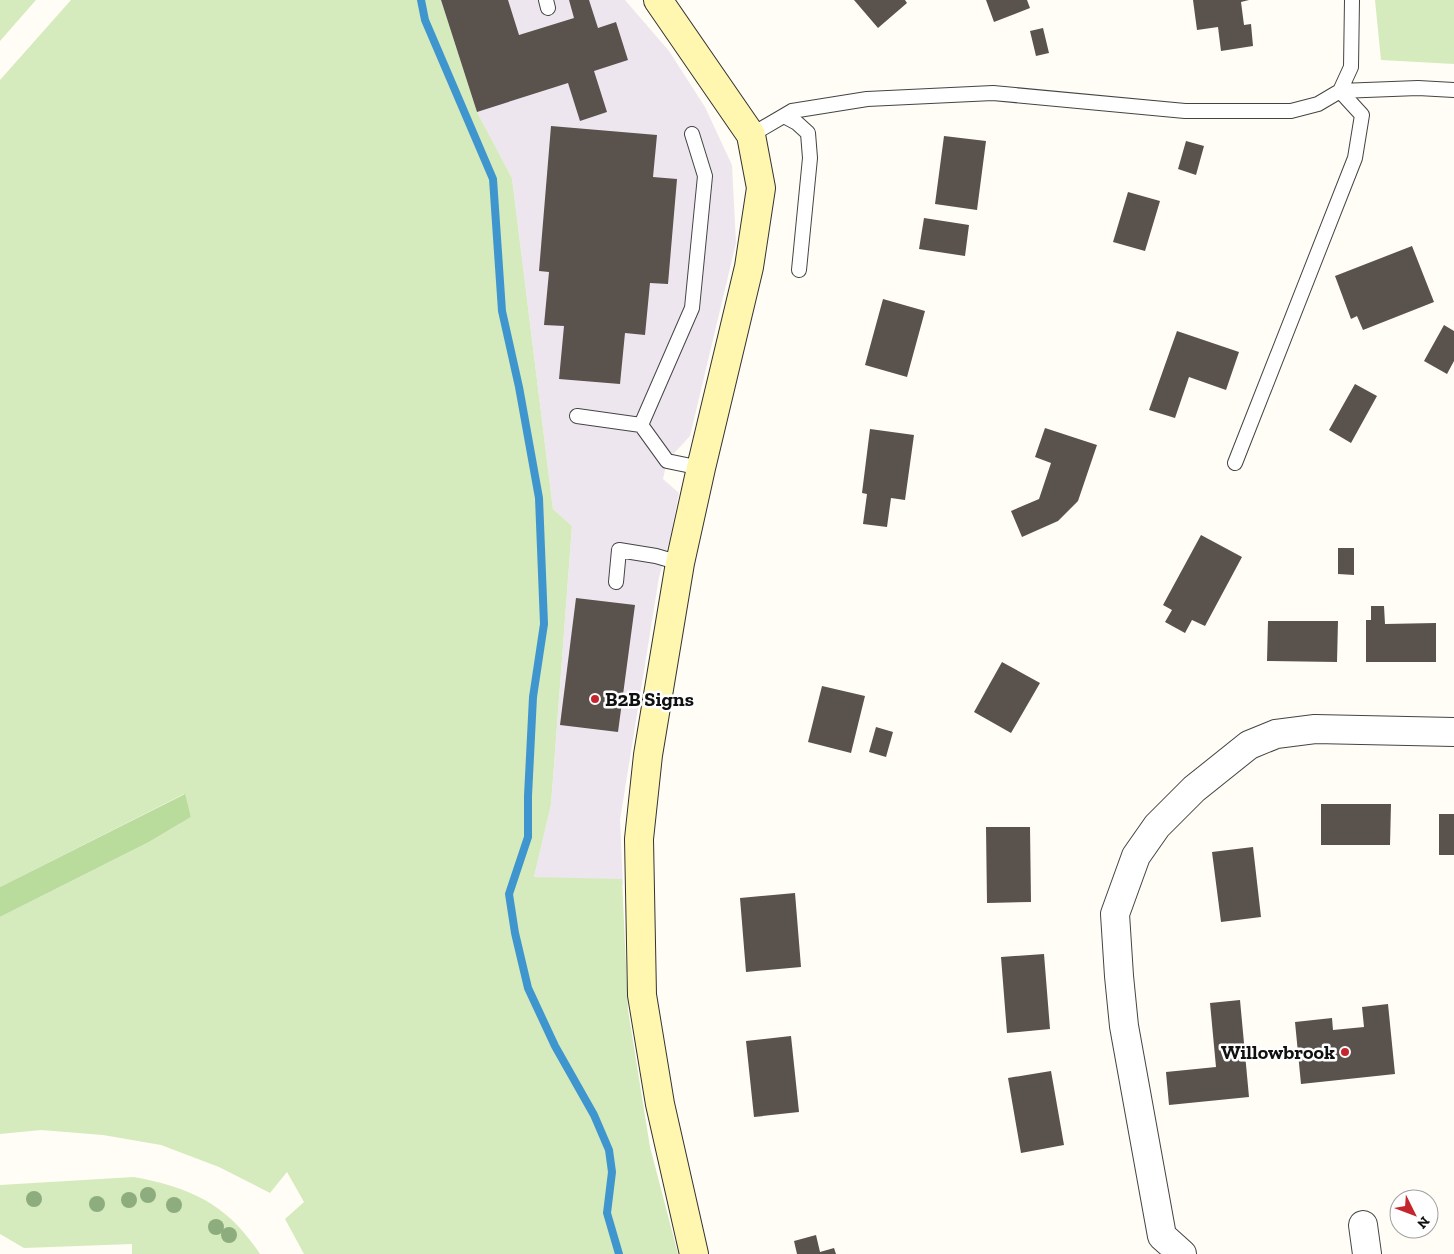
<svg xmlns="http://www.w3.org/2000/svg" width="1454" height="1254" font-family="'Zilla Slab',serif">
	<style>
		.industrial { fill: #eee6ef }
		.green { fill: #d5ebbd }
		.forest { fill: #b9dc9c }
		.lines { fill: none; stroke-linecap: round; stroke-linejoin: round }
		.stream { stroke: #3f96cf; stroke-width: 8 }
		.building { fill: #5a524d }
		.lane-casing { stroke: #444; stroke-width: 16 }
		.street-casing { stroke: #444; stroke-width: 30 }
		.secondary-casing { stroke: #333; stroke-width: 30 }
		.lane { stroke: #fff; stroke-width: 14 }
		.street { stroke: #fff; stroke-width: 28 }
		.secondary { stroke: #fff6b0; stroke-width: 28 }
		.tree { fill: #8dad7f }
		.poi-dot { fill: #c4262e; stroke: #fff; stroke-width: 2 }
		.labels { text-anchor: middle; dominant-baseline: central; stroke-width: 5; stroke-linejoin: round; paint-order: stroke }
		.poi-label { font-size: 20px; font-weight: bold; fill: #111; stroke: #fff; text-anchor: start }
	</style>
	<rect width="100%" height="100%" fill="#fffdf5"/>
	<path class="industrial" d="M441,0h184l44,51 36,56 27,58 4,78 -46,193 -23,25 -4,18 16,14 -9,46 -11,38 -39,243 3,65 -89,-8 17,-72 21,-279 -19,-17 -41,-331 -35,-66z"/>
	<path class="green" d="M0,0h36l-36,41z
		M71,0h370l36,112 35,66 41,331 19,17 -21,279 -17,72 88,2 6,131 22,137 28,107h-374l-19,-35 19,-17 -17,-30 -17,21 -51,-26 -58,-22 -58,-10 -62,-5 -41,4v-217l149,-75 42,-25 -7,-23 -184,93v-807z
		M1375,0h79v64l-73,-4z
		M134,1177c58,11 93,27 126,77h-128v-10l-108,4 -24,-14v-49z"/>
	<path class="forest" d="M185,794l6,23 -42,25 -149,75v-30z"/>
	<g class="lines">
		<path class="stream" d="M421,0l4,20 68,159 9,132 17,76 20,111 5,126 -11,73 -5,99v41l-19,57 6,39 13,55 27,58 39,69 15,35 3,22 -5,41 12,41"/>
	</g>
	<path class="building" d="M441,0h67l11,35 55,-17 -5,-18h20l9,28 18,-6 12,38 -34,11 13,41 -27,9 -12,-38 -91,29z
		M854,0h51l2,3 -29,25z
		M986,0h41l3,8 -36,14z
		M1193,0h56l-8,2 3,23 7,-1 2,22 -32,5 -3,-24 -21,3z
		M1043,28l6,25 -13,3 -6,-25z
		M551,126l106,9 -4,42 24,2 -9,105 -18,-1 -5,52 -20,-2 -5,51 -61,-5 5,-53 -20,-1 5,-53 -10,-1z
		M944,136l42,5 -9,69 -42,-6z
		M1186,141l18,5 -8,29 -18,-6z
		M1128,192l32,9 -15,50 -32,-9z
		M924,218l45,7 -4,31 -46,-7z
		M1412,246l22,56 -71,28 -6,-14 -6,3 -16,-43z
		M883,299l42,12 -18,66 -42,-12z
		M1444,325l10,6v30l-7,13 -23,-13z
		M1177,331l62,21 -13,38 -37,-13 -14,41 -26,-8z
		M1355,384l22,12 -26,47 -22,-13z
		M1045,428l52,17 -19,56 -20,20 -36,16 -11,-26 28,-12 12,-36 -16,-6z
		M870,429l44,6 -9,65 -14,-2 -4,29 -24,-3 4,-30 -5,-1z
		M1201,535l41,22 -37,69 -13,-6 -7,13 -20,-11 7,-12 -9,-5z
		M1338,548h16v27l-16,-1z
		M576,598l59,7 -17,127 -58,-7z
		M1371,606h13l1,18 51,-1v39h-70v-42h5z
		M1268,621h70l-1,41 -70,-1z
		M1002,662l38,21 -29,50 -37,-21z
		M822,686l43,10 -14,57 -43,-11z
		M876,727l17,5 -7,25 -17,-5z
		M1321,804h70l-1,41h-69z
		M1439,814h15v41h-15z
		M986,827h44l1,75 -44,1z
		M1253,847l8,70 -40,5 -9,-70z
		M795,893l6,74 -55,5 -6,-74z
		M1044,954l6,75 -43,4 -6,-76z
		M1240,1000l9,97 -80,8 -3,-33 50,-5 -6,-64z
		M1388,1004l7,70 -94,10 -6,-62 37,-4 1,12 31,-3 -2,-20z
		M791,1036l8,76 -45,5 -8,-76z
		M1051,1071l13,74 -43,8 -13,-75z
		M816,1235l4,17 14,-4 2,6h-39l-3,-13z"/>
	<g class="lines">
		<g class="lane-casing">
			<path id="lane" d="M546,0l2,8
				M784,116l13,7 11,10 2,25 -11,112
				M751,135l41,-24 75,-12 126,-6 192,18h106l27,-7 22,-13 78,-3 36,2
				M577,416l64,9 26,36 34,7
				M641,425l51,-117 13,-132 -13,-42
				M1235,463l120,-305 7,-43 -22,-24 11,-24 1,-67
				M616,582l3,-32 37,6 24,7"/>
		</g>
		<g class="street-casing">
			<path id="street" d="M1363,1225l4,29
				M1182,1254l-20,-18 -38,-210 -5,-50 -4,-62 21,-58 21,-30 37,-37 55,-44 27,-11 39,-5 139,3"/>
		</g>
		<g class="secondary-casing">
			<path id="secondary" d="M658,0l93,135 10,53 -12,79 -48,201 -21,95 -32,192 -9,84 3,156 18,109 34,150"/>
		</g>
		<use href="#lane" class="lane"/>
		<use href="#street" class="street"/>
		<use href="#secondary" class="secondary"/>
	</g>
	<g class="tree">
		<circle cx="148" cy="1195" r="8"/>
		<circle cx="34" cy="1199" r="8"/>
		<circle cx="129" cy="1200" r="8"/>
		<circle cx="97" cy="1204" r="8"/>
		<circle cx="174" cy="1205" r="8"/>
		<circle cx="216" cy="1227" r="8"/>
		<circle cx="229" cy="1235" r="8"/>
	</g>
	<g class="poi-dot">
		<circle cx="595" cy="699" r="5"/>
		<circle cx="1345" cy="1052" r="5"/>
	</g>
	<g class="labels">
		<g class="poi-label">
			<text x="605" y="699">B2B Signs</text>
			<text x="1335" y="1052" text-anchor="end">Willowbrook</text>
		</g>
	</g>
	<g transform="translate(1414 1214) rotate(132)"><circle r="24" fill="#ffffff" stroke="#a0a0a0"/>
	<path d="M0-4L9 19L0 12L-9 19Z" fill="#c4262e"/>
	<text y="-8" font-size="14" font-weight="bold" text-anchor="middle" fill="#111111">N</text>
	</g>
</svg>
